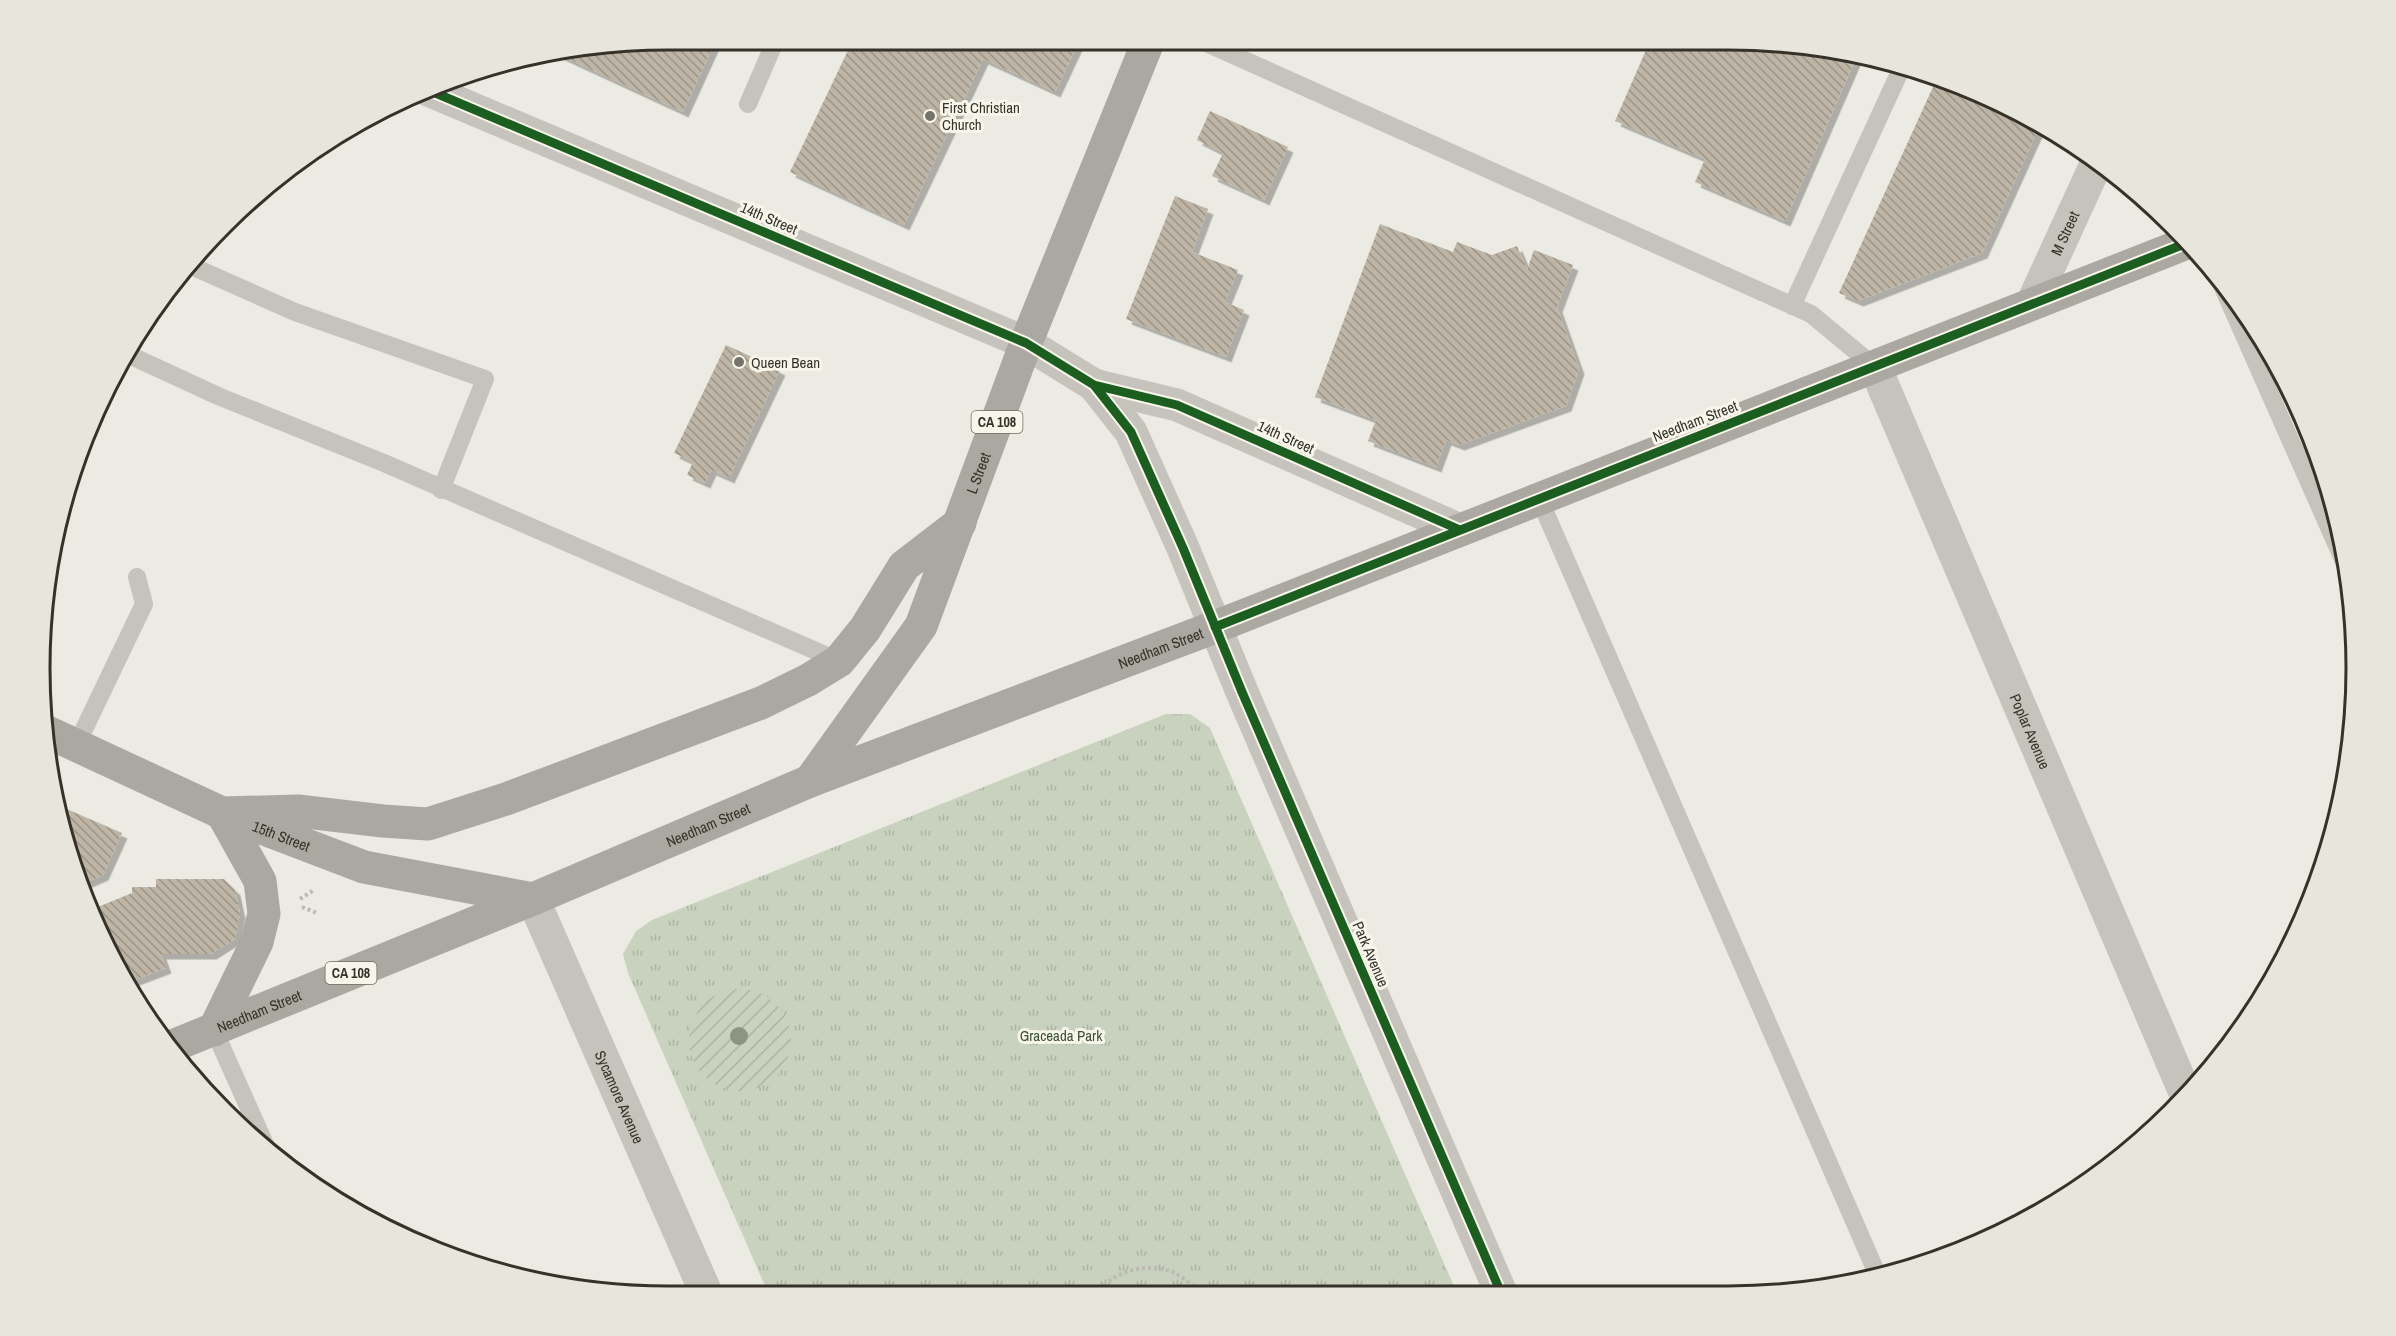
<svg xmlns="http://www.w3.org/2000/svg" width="2396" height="1336" font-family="'Archivo Narrow',sans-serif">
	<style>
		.park { fill: url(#park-tufts) }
		.garden { fill: url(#garden-furrows) }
		.building { fill: url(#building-back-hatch); filter: url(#shadow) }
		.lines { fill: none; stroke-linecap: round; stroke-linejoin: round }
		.path { stroke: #bcbbb3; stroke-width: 4; stroke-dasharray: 3 3; stroke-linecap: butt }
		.lane { stroke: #c5c3bc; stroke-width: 18 }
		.street { stroke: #c5c3bc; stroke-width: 33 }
		.primary { stroke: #aaa8a1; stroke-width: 33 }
		.cycleway-casing { stroke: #f8f6eb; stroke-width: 13 }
		.cycleway { stroke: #1b5e20; stroke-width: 9 }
		.tree { fill: #8a9681 }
		.poi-dot { fill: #76736b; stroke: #f8f6eb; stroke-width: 2 }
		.labels { text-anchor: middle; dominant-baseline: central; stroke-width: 6; stroke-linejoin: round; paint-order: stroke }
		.shield { fill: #f8f6eb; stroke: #706d64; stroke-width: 1.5 }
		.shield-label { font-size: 14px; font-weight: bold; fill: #36322a }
		.poi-label { font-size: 15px; fill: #36322a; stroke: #f8f6eb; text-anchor: start }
		.street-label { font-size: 15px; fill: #36322a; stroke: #f8f6eb }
		.park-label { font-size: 15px; fill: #3a5131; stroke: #f8f6eb }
		.rim { fill: none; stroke: #36322a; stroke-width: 3 }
	</style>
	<defs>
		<pattern id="park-tufts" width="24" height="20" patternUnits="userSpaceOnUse" patternTransform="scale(1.5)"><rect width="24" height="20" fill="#c8d2be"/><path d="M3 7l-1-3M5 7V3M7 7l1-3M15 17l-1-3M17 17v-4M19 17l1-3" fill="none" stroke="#acb5a3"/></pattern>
		<pattern id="garden-furrows" width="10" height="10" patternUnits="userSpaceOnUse" patternTransform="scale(1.5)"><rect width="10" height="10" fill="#c8d2be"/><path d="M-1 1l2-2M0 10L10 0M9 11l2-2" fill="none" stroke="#acb5a3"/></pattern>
		<pattern id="building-back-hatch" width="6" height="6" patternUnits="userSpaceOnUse" patternTransform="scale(1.5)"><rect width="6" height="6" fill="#beb5a6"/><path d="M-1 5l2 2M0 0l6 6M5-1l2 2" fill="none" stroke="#9b9487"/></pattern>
		<filter id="shadow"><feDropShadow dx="5.5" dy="5.5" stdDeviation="0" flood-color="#0004"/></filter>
	</defs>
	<rect width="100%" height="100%" fill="#ecebe3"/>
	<path class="park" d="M1166,714h24l20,14 247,565 -688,2 -141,-322 -5,-19 13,-23 16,-11z"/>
	<path class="garden" d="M689 1040a51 51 0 1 1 102 0a51 51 0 1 1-102 0Z"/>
	<path class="building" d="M1769,40l87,18 -71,163 -90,-39 10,-23 -90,-38 35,-80z
		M1078,43l-23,49 -72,-33 -79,166 -114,-53 61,-128z
		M586,44h128l-31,68 -130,-60z
		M1938,76l103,47 -59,130 -124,48 -19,-8z
		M1210,111l78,36 -24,53 -52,-24 11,-23 -26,-13z
		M1175,196l33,13 -16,43 46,18 -13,32 19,8 -18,47 -100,-38z
		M1380,224l73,28 4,-10 35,13 25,-9 10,24 7,-20 39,15 -16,42 22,62 -13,37 -107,39 -13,-5 -10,27 -68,-26 8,-21 -61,-23z
		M726,345l54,25 -51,108 -18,-8 -6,13 -18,-8 6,-13 -19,-9z
		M55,804l67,29 -19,42 -23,10z
		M156,879h68l11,11 5,23 -5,26 -24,15h-50l5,14 -42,16 -36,-73 44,-18v-6h24z"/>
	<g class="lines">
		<path class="path" d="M300,899l14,-9
			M302,907l15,6
			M1096,1294c18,-23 49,-32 77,-22 10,5 21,15 31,22"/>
		<path class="lane" d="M1204,42l607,272 64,53
			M748,104l26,-60
			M189,265l106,47 190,67 -44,111
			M2217,274l129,292
			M1792,306l110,-239
			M125,353l93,43 166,67 455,198
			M1539,498l339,778
			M76,746l68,-142 -7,-27
			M214,1030l54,121"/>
		<g class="street">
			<path d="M426,89l600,254 68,42 83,20 283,125"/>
			<path id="s1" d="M2032,304l65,-142"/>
			<path id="s2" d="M1875,367l311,728"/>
			<path d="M1094,385l37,47 52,116 59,144 259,601"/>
			<path id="s3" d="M533,899l174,396"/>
		</g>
		<g class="primary">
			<path id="s4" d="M43,730l179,83 142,54 169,32"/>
			<path id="s5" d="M810,781l111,-155 105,-283 122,-301"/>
			<path d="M214,1030l43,-88 7,-28 -4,-33 -38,-68 76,-2 85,10 45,3 78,-25 255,-96 47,-23 31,-19 26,-32 39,-63 56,-43"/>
			<path id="s6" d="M170,1047l363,-148 277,-118 405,-154 972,-384"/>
		</g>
		<g class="cycleway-casing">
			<path id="cycleway" d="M426,89l600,254 68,42 83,20 283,125
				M1094,385l37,47 52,116 59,144 259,601
				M1215,627l972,-384"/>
		</g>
		<use href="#cycleway" class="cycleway"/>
	</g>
	<circle class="tree" cx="739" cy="1036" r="9"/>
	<g class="poi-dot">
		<circle cx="930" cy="116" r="6"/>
		<circle cx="739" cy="362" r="6"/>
	</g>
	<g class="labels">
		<g class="shield">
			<rect x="971.5" y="411" width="51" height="22" rx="4.5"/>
			<rect x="325.5" y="962" width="51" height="22" rx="4.5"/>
		</g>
		<g class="shield-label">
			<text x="997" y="422">CA 108</text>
			<text x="351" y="973">CA 108</text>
		</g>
		<g class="poi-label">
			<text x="942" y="107">First Christian<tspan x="942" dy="17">Church</tspan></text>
			<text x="751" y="362">Queen Bean</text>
		</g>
		<g class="street-label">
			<text transform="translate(769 218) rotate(23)">14th Street</text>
			<text stroke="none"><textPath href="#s1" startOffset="78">M Street</textPath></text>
			<text transform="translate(1695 421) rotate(-21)">Needham Street</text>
			<text transform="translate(1286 437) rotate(24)">14th Street</text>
			<text stroke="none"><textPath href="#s5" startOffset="354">L Street</textPath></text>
			<text stroke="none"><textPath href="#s6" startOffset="1068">Needham Street</textPath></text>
			<text stroke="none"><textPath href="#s2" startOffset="396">Poplar Avenue</textPath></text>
			<text stroke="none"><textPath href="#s6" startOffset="582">Needham Street</textPath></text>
			<text stroke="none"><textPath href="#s4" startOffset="261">15th Street</textPath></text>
			<text transform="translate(1371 954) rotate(67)">Park Avenue</text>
			<text stroke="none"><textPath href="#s6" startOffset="96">Needham Street</textPath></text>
			<text stroke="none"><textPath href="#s3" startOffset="216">Sycamore Avenue</textPath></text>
		</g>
		<g class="park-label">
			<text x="1061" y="1035">Graceada Park</text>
		</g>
	</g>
	<path d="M0 0H2396V1336H0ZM668 50H1728A618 618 0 0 1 2346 668V668A618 618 0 0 1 1728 1286H668A618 618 0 0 1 50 668V668A618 618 0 0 1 668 50Z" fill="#e8e6dc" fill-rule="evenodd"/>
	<path class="rim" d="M668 50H1728A618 618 0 0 1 2346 668V668A618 618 0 0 1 1728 1286H668A618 618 0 0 1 50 668V668A618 618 0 0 1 668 50Z"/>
</svg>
